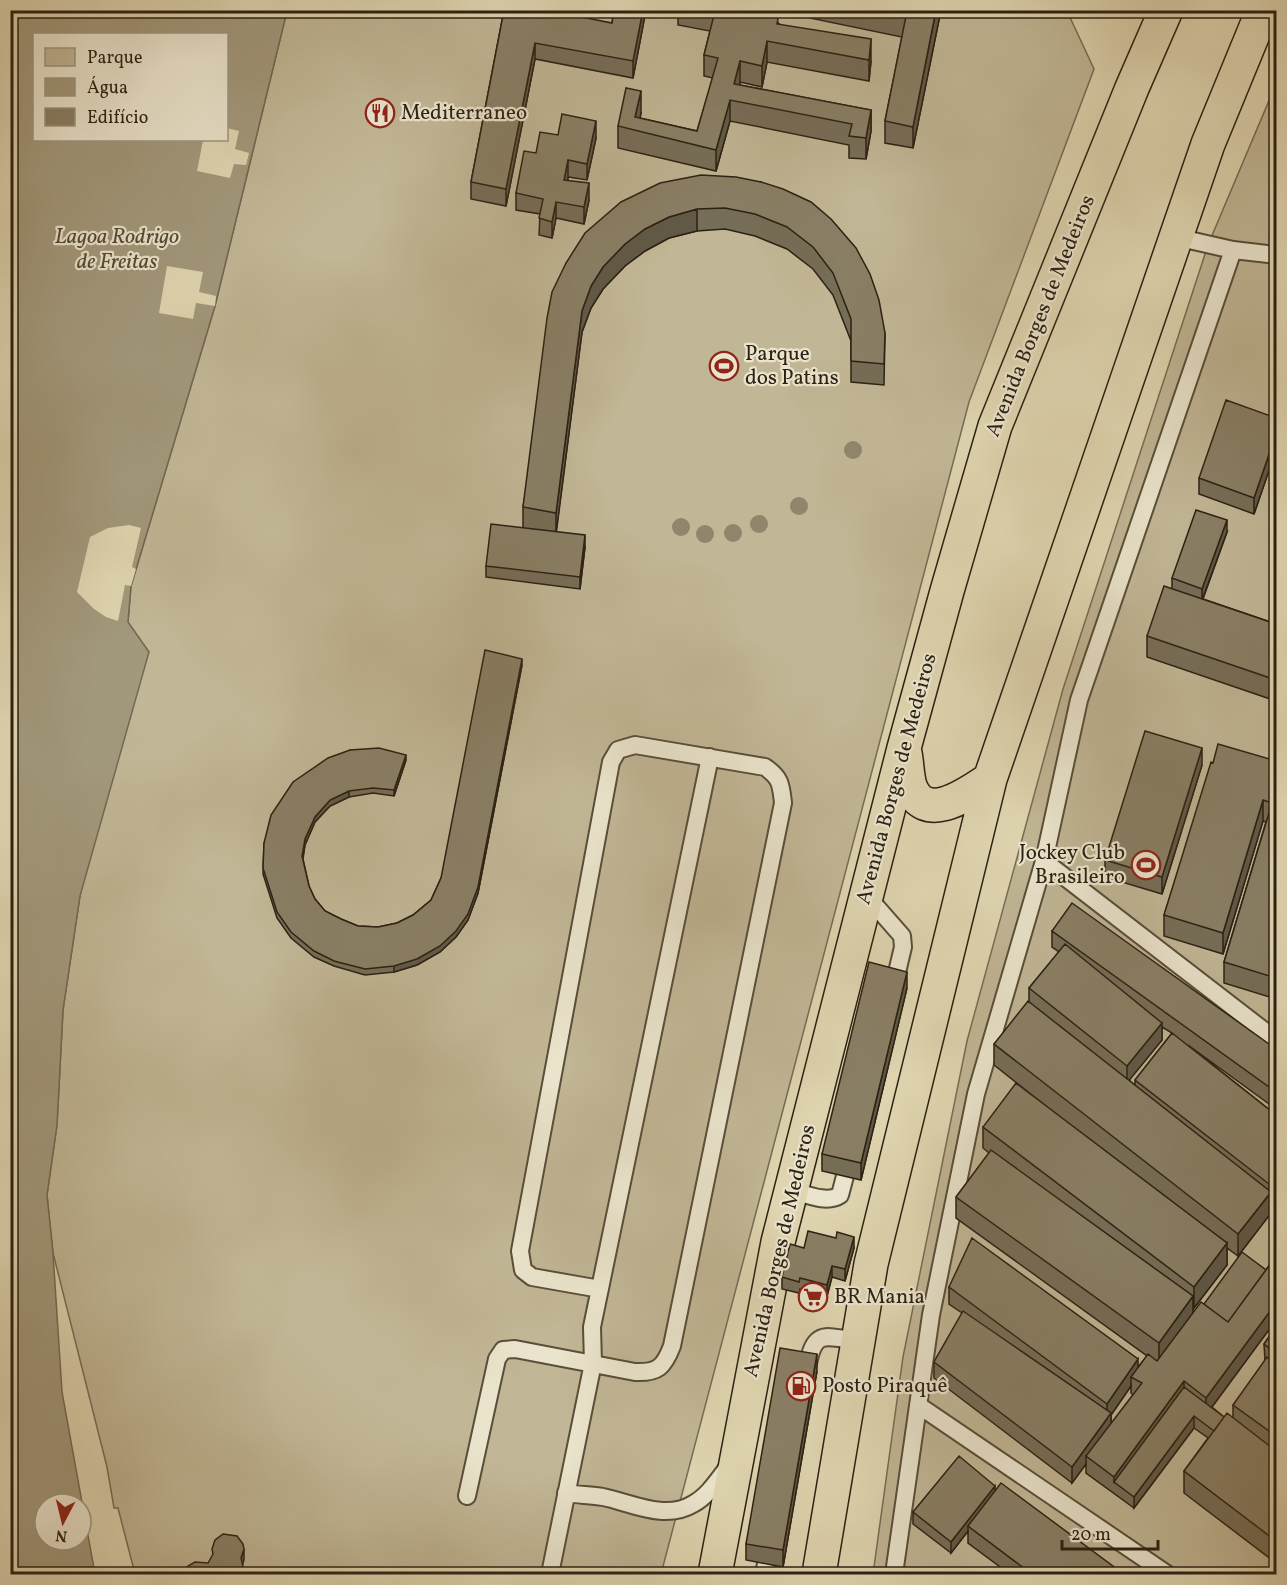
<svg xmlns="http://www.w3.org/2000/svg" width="1287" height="1585" font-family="Vollkorn,serif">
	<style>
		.green { fill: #c1b695; stroke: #766c54; stroke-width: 1.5 }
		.water { fill: #a2987b; stroke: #736851; stroke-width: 1.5; fill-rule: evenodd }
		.pier { fill: #dfd5b0 }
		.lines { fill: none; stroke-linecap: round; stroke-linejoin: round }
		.lane-casing { stroke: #594e3a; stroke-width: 20 }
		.highway-casing { stroke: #2c2113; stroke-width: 36 }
		.lane { stroke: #eae4cc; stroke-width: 16 }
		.highway { stroke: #dfd5b0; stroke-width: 33 }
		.tree { fill: #91866c }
		.wall { fill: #766d57; stroke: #2c2113; stroke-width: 1.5; fill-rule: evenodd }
		.shaded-wall { fill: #605947; stroke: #2c2113; stroke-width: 1.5 }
		.building { fill: #897f65; stroke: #2c2113; stroke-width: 1.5 }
		.labels { text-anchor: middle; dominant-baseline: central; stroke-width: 4.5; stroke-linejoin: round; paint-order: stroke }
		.poi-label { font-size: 21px; fill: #2c2113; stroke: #eae4cc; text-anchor: start }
		.street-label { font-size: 21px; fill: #2c2113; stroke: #eae4cc }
		.water-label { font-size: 22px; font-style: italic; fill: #554b37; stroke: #eae4cc }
	</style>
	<rect width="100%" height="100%" fill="#dfd5b0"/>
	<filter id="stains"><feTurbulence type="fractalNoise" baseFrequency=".00333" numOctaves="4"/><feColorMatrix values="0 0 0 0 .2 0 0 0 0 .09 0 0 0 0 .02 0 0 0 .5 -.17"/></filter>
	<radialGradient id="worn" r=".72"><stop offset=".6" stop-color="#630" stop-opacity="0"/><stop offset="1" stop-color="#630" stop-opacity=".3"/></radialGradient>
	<path class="green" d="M287,11h780l27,58 -125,333 -308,1172h-526l-17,-66h-4l-7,-41 -54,-214 -6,-58 10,-70 6,-115 17,-114 48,-274 3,-36 84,-280z
		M1276,84v1490h-403l30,-217 64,-316 96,-352 145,-444z"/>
	<path class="water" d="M11,11h276l-72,295 -84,280 -3,36 21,30 -69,244 -17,114 -6,115 -10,70 6,58 9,139 33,182h-84zM34,34h192v106h-192zM45,1504h36v36h-36z"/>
	<path class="pier" d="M227,128l12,3 -4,18 14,4 -3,12 -12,-1 -4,14 -33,-7 6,-31h23z
		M167,266l36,6 -4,20 17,4 -1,10 -19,-3 -3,16 -34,-6z
		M129,525l12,3 -9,39 4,2 -2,7 -3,10 -6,-1 -7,36 -12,-4 -12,-8 -17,-17 13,-55 18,-9z"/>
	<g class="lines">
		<g class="lane-casing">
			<path id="lane" d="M1176,237l57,13 43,5
				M1044,861l232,179
				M866,895l36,41 1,11 -9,38
				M791,1190c15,4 36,14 49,5l5,-19
				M807,1369c7,-40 16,-33 51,-28
				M918,1405l249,169
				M566,1493c12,2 25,2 37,4 29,6 62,24 90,7 15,-8 25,-24 35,-37
				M467,1496l30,-137 6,-9 12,-1 120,23c23,1 29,-5 37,-26l111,-543c-2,-18 -2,-25 -18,-36l-130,-22 -17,5 -7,12 -91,489 3,19 9,7 68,12
				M550,1574l43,-211 -1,-36 118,-570
				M764,1574l2,-10
				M894,1574l37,-259 45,-221 68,-233 35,-161 154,-450"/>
		</g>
		<g class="highway-casing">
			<path id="highway" d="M905,753c2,10 2,23 5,33 15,40 59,7 80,-7
				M715,1574l63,-332 126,-494 43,-157 48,-165 137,-338 34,-78
				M819,1574l52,-310 119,-485 218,-635 55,-134"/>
		</g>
		<use href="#lane" class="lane"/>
		<use href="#highway" class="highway"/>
	</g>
	<g class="tree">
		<circle cx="853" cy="450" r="9"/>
		<circle cx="799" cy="506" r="9"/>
		<circle cx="759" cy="524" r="9"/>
		<circle cx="681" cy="527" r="9"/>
		<circle cx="733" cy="533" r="9"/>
		<circle cx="705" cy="534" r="9"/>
	</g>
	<path class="wall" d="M504,10l108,13 2,-13h32l-13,68 -98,-19 -29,147 -35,-7v-17z
		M678,10h92l9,14 92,37 -2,20 -102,-19 -5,25 -22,-5v3l131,25v21l-5,28 -17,-1v-13l-119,-24 -14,50 -98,-23v-22l23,-13 -1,5 57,13 16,-53 -9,-2v-21l6,-24 -32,-6z
		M800,10h141l-28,138 -28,-5v-22l17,-84 -102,-21z
		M558,135l38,3 -9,42 -19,-3v3l21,20 -5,24 -28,-6 -4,20 -13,-3 1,-21 -24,-4v-17l20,-40z
		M761,182l124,151 -1,52 -33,-3v-41l-18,-46 -20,-26 -26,-20 -32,-13 -30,-7 -28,2 -28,7 -24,13 -20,15 -22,23 -12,19 -9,24 -26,200 29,15 -5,42 -94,-12v-11l37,-38v-21l43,-244z
		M1276,418v32l-22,64 -55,-20v-16z
		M1227,532l-24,67 73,25v77l-129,-44v-21l25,-47v-11z
		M522,665l-44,228 -10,27 -12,17 -16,15 -23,13 -23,7 -29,3 -31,-9 -20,-9 -23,-19 -14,-20 -14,-44 1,-31 86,-93 56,10 -12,36 -21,-3 -24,4 -19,9 -15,16 -10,23 -2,14 6,27 6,13 10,12 16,8 17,7 20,1 19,-4 16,-8 18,-15 10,-22z
		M1276,761v238l-52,-16v-21l42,-140 -3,-1 -40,133 -59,-18v-21l49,-152z
		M1202,765l-40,129 -57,-17v-17z
		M1052,931l224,118v60l-88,-64 88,70v76l-5,7v15l-33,43 -11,-8v17l-33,43h-1v5l11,-9 62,-34 10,-14v64l-64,87 12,10 9,1v-13l32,-44 -1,-17 12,-17v236l-92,-70v-22l24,-33 -14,-10 -60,80 -48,-35v-9l-14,19 -138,-105v-16l28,-49 -13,-9v-17l189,80 9,-11 -191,-138v-21l33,-44 -6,-5v-21l59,-24 -48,-38v-21l35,-42v-14l30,-36 -7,-5zM1162,1027l10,6 -37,47v5l-6,-5 33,-40zM1131,1386v7l2,2 -22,29v-9z
		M907,988l-46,192 -39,-9v-17z
		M854,1248l-9,33 -13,-4 -5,19 -27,-7 -1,4 -17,-4v-12z
		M817,1371l-34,196 -37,-7v-16z
		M995,1490l130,85h-114l-43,-32v-12l-17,22 -38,-29v-12z"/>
	<path class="shaded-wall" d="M643,10h3l-13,68v-17z
		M936,10h5l-28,138v-21z
		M871,39v22l-2,20v-21z
		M767,41v21l-5,25v-21z
		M535,43v16l-29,147v-17z
		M740,61v21l-5,19 -1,-17z
		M641,91v22l-4,18 -2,-14z
		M730,100v21l-14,50v-21z
		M871,110v21l-5,28v-21z
		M596,121v17l-9,42v-16z
		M568,160v17l-4,19v-16z
		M589,183v17l-5,24v-17z
		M556,202v16l-4,20v-16z
		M697,209v22l-28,7 -24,13 -20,15 -22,23 -12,19 -9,24 -26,203v-22l26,-202 9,-25 12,-19 22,-23 20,-15 24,-12z
		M1276,434v16l-22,64v-16z
		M1227,520v12l-25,68v-11z
		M585,535v12l-5,42v-12z
		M522,659v6l-44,228 -10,27 -12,17 -16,15 -23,13 -23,7v-6l74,-52z
		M1202,748v17l-40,129v-17z
		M406,755v5l-12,36v-6z
		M349,791v6l-19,9 -15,16 -10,23 -3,17v-6l3,-17 10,-22 15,-17z
		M1263,800v21l-40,133v-21z
		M907,972v16l-46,192v-17z
		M1162,1023v17l-35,43v-17z
		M1276,1174v17l-5,7v15l-33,43v-22l31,-39v-11z
		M854,1237v11l-9,33v-12z
		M1227,1243v22l-33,43v-21z
		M832,1266v11l-5,19v-11z
		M1193,1296v22l-34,47v-22z
		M1276,1303v17l-70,95v-17z
		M817,1354v17l-34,196v-17z
		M1138,1359v17l-7,1v9l-20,29v15l-25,26v8l-14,19v-16l35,-48v-15z
		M1184,1381v17l-70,84v-5z
		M1194,1416v12l-60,80v-11z
		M995,1486v11l-27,29v5l-17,22v-11z
		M244,1549v11l-3,10v-12z"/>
	<path class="building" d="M504,10h42l66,13 2,-13h29l-10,51 -98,-18 -29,146 -35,-7z
		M712,10h58l9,3 -2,11 94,15 -2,21 -102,-19 -5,25 -22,-5 -6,23 137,26 -5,28 -17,-2 3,-12 -122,-24 -14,50 -98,-24 8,-38 15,3 -6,26 62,14 21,-73 -14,-3 11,-44z
		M877,10h59l-23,117 -28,-6 21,-105z
		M562,114l34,7 -9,43 -19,-4 -4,20 25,3 -5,24 -28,-5 -4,20 -13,-4 4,-19 -27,-6 8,-42 12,2 4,-21 18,3z
		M701,175l35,2 25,5 22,7 28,13 20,17 25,29 14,26 9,26 6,33 -1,31 -33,-3v-42l-18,-46 -20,-26 -26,-20 -32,-13 -30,-6 -28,1 -28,8 -24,12 -20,15 -22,23 -12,19 -9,25 -26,202 -33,-6 24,-189 5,-26 14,-29 19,-30 36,-31 39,-19z
		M1226,400l50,18v16l-22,64 -55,-20z
		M1196,510l31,10 -25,69 -30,-11z
		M491,524l94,11 -5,42 -94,-11z
		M1164,586l112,38v56l-129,-44z
		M485,650l37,9 -44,228 -10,27 -12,17 -16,15 -23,13 -23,7 -29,3 -31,-8 -20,-10 -23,-19 -14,-20 -14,-44 1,-25 7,-28 22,-33 35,-24 22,-8 29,-2 27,7 -12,35 -21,-2 -24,3 -19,9 -15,17 -10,22 -3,17 7,30 6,13 10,12 16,8 17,7 20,1 19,-4 16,-8 18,-15 10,-22z
		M1145,731l57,17 -40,129 -57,-17z
		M1218,744l58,17v217l-52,-16 48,-159 -9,-3 -40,133 -59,-18 47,-153 2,1z
		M1072,903l204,146v43l-224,-161z
		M1065,944l97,79 -35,43 -98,-78z
		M869,962l38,10 -46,191 -39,-9z
		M1028,1001l243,191 -33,42 -244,-190z
		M1172,1033l104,82v59l-7,10 -134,-104z
		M1016,1083l211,160 -33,44 -211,-160z
		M991,1150l202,146 -34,47 -203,-146z
		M808,1231l28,7 1,-6 17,5 -9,32 -13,-3 -5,19 -27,-7 -1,4 -17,-5 8,-33 14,4z
		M972,1238l166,121 -31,45 -158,-117z
		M1242,1252l24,18 -38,52 -24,-18z
		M1276,1256v47l-70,95 -22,-17 -70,96 -28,-21 56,-73 -11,-6 17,-23 9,7 44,-59 27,20z
		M963,1311l148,102 -39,54 -138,-105z
		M1276,1327v26l-12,-9z
		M780,1348l37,6 -34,196 -37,-6z
		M1267,1357l9,7v72l-43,-31z
		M1184,1387l40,30 -10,14 -20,-15 -60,81 -20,-15z
		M1227,1413l49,38v90l-92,-70z
		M959,1456l36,30 -44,56 -38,-30z
		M1001,1483l124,92h-92l-65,-49z
		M223,1534l14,2 6,8 1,5 -3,9 3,13 4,4h-66l6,-9 7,-4 13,1 5,-9 -1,-5 3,-9z"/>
	<defs>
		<g id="restaurant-ring" transform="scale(1.5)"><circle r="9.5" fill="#eae4cc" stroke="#8f2418" stroke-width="1.5"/><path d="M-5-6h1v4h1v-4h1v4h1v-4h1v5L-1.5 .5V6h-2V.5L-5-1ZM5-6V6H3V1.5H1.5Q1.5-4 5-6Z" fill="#8f2418"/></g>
		<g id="stadium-ring" transform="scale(1.5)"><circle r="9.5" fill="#eae4cc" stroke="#8f2418" stroke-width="1.5"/><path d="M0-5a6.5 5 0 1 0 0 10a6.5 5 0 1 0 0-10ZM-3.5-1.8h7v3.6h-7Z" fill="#8f2418"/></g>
		<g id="supermarket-ring" transform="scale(1.5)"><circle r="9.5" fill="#eae4cc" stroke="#8f2418" stroke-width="1.5"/><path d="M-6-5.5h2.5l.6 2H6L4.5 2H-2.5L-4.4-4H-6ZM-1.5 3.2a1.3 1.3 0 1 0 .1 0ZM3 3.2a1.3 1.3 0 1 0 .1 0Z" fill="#8f2418"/></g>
		<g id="fuel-ring" transform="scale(1.5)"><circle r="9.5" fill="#eae4cc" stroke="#8f2418" stroke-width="1.5"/><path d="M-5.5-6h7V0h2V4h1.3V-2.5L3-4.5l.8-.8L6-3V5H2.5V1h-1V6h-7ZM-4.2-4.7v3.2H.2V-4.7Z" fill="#8f2418"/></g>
	</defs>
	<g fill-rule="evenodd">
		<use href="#restaurant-ring" x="380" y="113"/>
		<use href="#stadium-ring" x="724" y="366"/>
		<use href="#stadium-ring" x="1146" y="865"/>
		<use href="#supermarket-ring" x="813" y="1297"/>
		<use href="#fuel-ring" x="801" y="1386"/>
	</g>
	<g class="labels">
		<g class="poi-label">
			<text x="401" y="113">Mediterraneo</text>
			<text x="745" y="354">Parque<tspan x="745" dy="24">dos Patins</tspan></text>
			<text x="1125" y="853" text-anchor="end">Jockey Club<tspan x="1125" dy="24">Brasileiro</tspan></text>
			<text x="834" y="1297">BR Mania</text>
			<text x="822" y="1386">Posto Piraquê</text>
		</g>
		<g class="street-label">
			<text transform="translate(1041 316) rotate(-68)">Avenida Borges de Medeiros</text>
			<text transform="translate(897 779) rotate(-75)">Avenida Borges de Medeiros</text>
			<text transform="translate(780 1251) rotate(-77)">Avenida Borges de Medeiros</text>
		</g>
		<g class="water-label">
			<text x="117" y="237">Lagoa Rodrigo<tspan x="117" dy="25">de Freitas</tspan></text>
		</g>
	</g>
	<rect width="1287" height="1585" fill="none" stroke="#dfd5b0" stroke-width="36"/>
	<rect x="12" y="12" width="1263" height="1561" fill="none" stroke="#2c2113" stroke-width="3"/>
	<rect x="18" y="18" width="1251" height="1549" fill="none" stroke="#2c2113" stroke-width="1.5"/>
	<rect x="33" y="33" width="195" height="108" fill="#eae4cc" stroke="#9e9682" stroke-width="1.5"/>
	<rect x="45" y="48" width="30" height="18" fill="#c1b695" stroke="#9e9682" stroke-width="1.5"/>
	<text x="87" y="63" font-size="18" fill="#2c2113">Parque</text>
	<rect x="45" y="78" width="30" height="18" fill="#a2987b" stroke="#9e9682" stroke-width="1.5"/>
	<text x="87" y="93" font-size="18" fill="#2c2113">Água</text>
	<rect x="45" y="108" width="30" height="18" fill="#897f65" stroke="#9e9682" stroke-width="1.5"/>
	<text x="87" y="123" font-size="18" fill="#2c2113">Edifício</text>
	<g transform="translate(63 1522) rotate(187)"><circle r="28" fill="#eae4cc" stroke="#9e9682" stroke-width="1.5"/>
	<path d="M0-4.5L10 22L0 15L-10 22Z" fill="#8f2418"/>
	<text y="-9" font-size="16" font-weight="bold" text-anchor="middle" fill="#2c2113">N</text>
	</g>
	<path d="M1062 1540v9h96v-9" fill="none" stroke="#2c2113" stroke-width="3"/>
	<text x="1071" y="1540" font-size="18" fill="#2c2113" stroke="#eae4cc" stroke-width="4.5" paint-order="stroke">20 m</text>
	<rect width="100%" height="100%" filter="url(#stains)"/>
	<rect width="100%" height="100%" fill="url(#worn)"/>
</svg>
